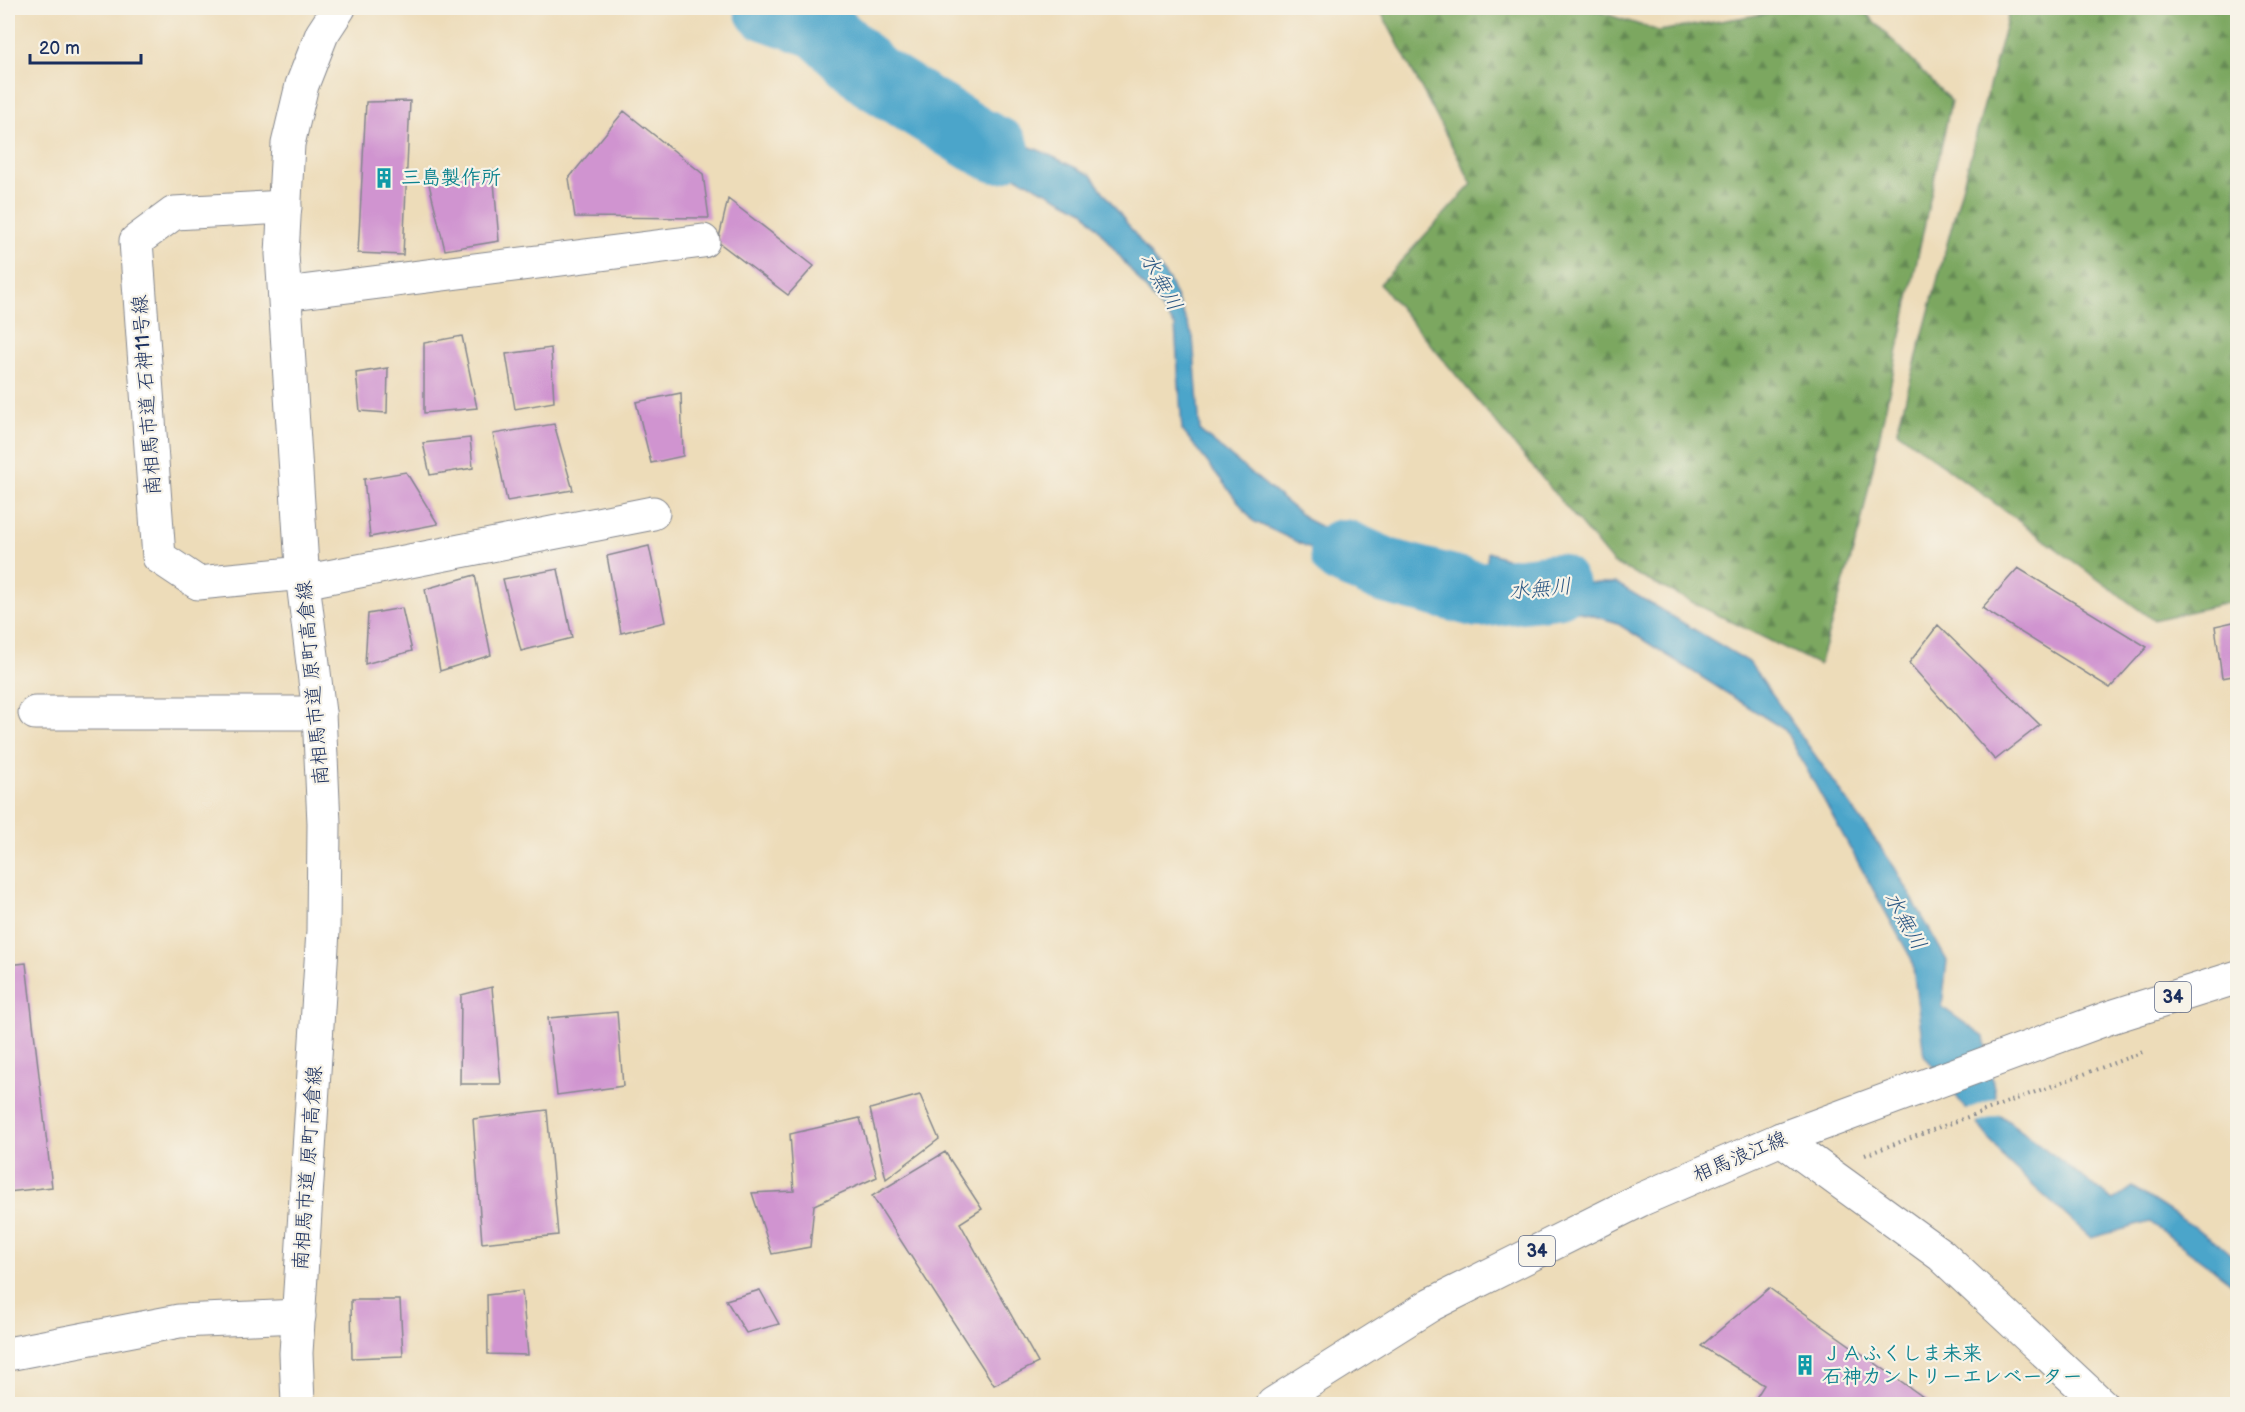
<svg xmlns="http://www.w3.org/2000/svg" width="2245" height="1412" font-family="'Balsamiq Sans','Klee One',sans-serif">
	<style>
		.forest { fill: url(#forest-firs); stroke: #4b6b5f; stroke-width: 1.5 }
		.water { fill: #4ca5ca; stroke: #346a94; stroke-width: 1.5 }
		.pier { fill: #eddcb9 }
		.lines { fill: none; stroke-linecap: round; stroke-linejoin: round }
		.river { stroke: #4ca5ca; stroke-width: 66 }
		.building { fill: #d094d0 }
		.minor-casing { stroke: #84868c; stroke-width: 35 }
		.tertiary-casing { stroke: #84868c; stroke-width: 35 }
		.primary-casing { stroke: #84868c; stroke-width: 35 }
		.path { stroke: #84868c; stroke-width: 4; stroke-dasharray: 1.5 4.5; stroke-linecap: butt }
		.minor { stroke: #fff; stroke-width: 33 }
		.tertiary { stroke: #fff; stroke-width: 33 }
		.primary { stroke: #fff; stroke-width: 33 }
		.labels { text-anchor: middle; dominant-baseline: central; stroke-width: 4.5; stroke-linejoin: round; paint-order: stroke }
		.shield { fill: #f7f3e8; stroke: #5d6a87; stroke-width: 1.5 }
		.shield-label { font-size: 18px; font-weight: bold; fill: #1b2f5e }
		.culture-label { font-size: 20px; font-weight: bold; fill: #0d838f; stroke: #f7f3e8; text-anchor: start }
		.street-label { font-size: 20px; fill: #1b2f5e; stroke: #f7f3e8 }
		.water-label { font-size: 21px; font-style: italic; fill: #2c5884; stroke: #f7f3e8 }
	</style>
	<defs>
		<pattern id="forest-firs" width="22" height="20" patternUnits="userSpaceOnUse" patternTransform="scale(1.5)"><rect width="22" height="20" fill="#7ba760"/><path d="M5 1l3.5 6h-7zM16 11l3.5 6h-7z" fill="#648852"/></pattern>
	</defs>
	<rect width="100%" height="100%" fill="#f7f3e8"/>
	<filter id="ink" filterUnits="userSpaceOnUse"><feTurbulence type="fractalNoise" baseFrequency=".0167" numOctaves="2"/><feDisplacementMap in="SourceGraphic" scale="12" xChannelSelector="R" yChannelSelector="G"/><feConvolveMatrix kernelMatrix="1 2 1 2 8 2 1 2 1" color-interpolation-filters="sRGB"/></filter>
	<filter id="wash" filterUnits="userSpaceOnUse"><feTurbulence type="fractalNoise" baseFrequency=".008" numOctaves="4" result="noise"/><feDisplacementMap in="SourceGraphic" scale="24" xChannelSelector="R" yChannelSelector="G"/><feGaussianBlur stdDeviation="1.35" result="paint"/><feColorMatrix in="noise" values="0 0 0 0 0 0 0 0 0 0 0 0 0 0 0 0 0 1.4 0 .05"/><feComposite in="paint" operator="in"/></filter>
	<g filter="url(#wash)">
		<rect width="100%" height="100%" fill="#eddcb9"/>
		<path class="forest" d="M1379,8h208l72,23 141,-23h61l90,93 -91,427 -41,137 -206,-102 -233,-279 92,-100z
			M2010,8h227v593l-84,19 -256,-189z"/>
		<path class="water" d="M741,8h55l66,29 51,64 130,51 48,23 78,105 24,57 7,94 108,89 143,73 33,-3 4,-38 91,31h37l133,79 146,206 52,93 -5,46 42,30 15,77 114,86 19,-13 82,53 23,20v27l-87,-65 -59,16 -82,-74 -85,-109 -12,-95 -127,-230 -170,-108 -88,-25 -78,17 -196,-93 -71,-91 -7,-104 -91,-115 -128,-65 -80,-45 -51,-56z"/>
		<path class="pier" d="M1999,1097l4,16 -29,11 -10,-14z"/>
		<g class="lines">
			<path class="river" d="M767,8l52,18 54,50 102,63 22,11
				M1343,552l43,19 93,24 77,-9"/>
		</g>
		<g id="blocks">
			<path class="building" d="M410,101l-7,154 -45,-2 8,-151z
				M624,111l79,63 6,44 -134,-1 -6,-39z
				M493,170l6,71 -54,9 -17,-70z
				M728,199l86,67 -26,29 -70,-53z
				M462,336l15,72 -53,5v-70z
				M551,348l3,54 -39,7 -9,-55z
				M388,368l-1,45 -27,-2 -4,-38z
				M681,393l2,63 -32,7 -15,-61z
				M554,424l19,66 -66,11 -14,-67z
				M470,438l3,30 -43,7 -7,-32z
				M406,472l32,52 -68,13 -6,-58z
				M649,546l16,76 -44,11 -14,-77z
				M2018,568l129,79 -37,41 -128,-80z
				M558,569l14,69 -51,13 -18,-72z
				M475,575l16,80 -51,16 -15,-82z
				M402,608l10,43 -47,13 3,-50z
				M2238,621v54l-16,3 -7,-52z
				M1938,625l102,100 -45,35 -86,-97z
				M26,963l26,224 -44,5v-227z
				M492,987l9,97h-41l1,-89z
				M617,1012l6,74 -66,9 -9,-77z
				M920,1095l19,44 -53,40 -16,-70z
				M547,1110l11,125 -76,8 -9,-124z
				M860,1118l17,59 -63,28 -4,42 -38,7 -20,-61 42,-2 -4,-57z
				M945,1152l37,57 -22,14 78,140 -44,22 -122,-189z
				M1769,1288l164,116h-181l12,-19 -63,-39z
				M760,1290l19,34 -33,9 -20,-33z
				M522,1291l6,64 -40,-1 -1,-59z
				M351,1300h49l3,56 -51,2z"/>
		</g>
	</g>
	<g filter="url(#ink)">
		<use href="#blocks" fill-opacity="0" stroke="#84868c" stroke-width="1.5"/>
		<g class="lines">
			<g class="minor-casing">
				<path id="minor" d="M285,207l-111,6 -38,28 23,316 39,26 105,-10
					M285,294l418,-53
					M303,582l350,-69
					M35,713h284
					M1781,1139l160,116 160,149
					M13,1353l166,-32 120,-5"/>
			</g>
			<g class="tertiary-casing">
				<path id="tertiary" d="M298,1404l-2,-51 27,-422 1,-108 -5,-110 -16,-131 -21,-328 6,-110 14,-59 20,-51 17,-26"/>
			</g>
			<g class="primary-casing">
				<path id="primary" d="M1273,1404l159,-100 208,-104 141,-61 327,-121 130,-41"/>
			</g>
			<path class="path" d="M1865,1155l281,-104"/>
			<use href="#minor" class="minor"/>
			<use href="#tertiary" class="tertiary"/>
			<use href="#primary" class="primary"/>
		</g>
	</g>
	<defs>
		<g id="building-bare" transform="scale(1.62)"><path d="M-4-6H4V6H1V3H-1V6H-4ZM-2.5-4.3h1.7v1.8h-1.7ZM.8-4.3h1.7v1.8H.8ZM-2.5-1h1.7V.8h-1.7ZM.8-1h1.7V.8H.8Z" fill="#0f9aa8" stroke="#f7f3e8" stroke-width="2.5" paint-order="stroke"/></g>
	</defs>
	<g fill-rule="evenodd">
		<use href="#building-bare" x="384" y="178"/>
		<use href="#building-bare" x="1805" y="1365"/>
	</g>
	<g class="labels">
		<g class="shield">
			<rect x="2155" y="982" width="36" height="30" rx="4.5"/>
			<rect x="1519" y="1236" width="36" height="30" rx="4.5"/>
		</g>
		<g class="shield-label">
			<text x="2173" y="997">34</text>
			<text x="1537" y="1251">34</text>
		</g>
		<g class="culture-label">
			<text x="401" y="178">三島製作所</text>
			<text x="1822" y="1354">ＪＡふくしま未来<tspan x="1822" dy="23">石神カントリーエレベーター</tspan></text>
		</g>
		<g class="street-label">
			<text transform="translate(147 395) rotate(-94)">南相馬市道 石神11号線</text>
			<text transform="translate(313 683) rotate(-95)">南相馬市道 原町高倉線</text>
			<text transform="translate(1740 1157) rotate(-23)">相馬浪江線</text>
			<text transform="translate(308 1168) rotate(-86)">南相馬市道 原町高倉線</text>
		</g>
		<g class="water-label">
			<text transform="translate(1161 282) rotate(61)">水無川</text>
			<text transform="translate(1540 589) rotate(-5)">水無川</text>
			<text transform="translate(1905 921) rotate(61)">水無川</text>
		</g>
	</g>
	<rect width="2245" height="1412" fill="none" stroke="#f7f3e8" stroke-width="30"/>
	<path d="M30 54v9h111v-9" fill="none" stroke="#1b2f5e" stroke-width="3"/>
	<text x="39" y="54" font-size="18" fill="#1b2f5e" stroke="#f7f3e8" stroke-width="4.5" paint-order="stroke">20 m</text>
</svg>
